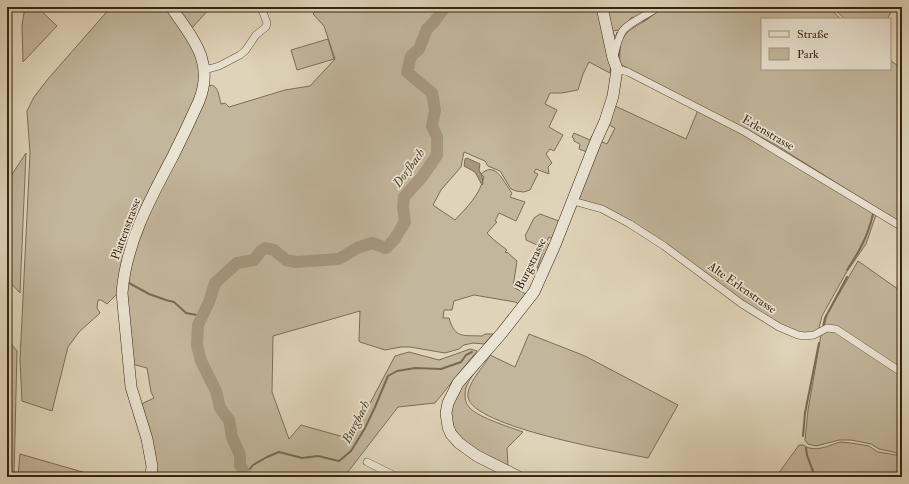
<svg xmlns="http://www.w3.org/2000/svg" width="909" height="484" font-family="'IM FELL Double Pica',serif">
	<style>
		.green { fill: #c2b69c; stroke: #7c6e56 }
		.water { fill: #a6987f; stroke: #7a6a52 }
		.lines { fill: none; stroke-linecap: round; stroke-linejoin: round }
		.stream { stroke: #7a6a52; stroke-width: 2 }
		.river { stroke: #a6987f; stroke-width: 12 }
		.street-casing { stroke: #61513a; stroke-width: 8 }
		.secondary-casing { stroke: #37250f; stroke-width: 12 }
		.street { stroke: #eae3d2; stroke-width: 7 }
		.secondary { stroke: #eae3d2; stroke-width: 11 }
		.labels { text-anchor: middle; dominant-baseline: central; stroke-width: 3.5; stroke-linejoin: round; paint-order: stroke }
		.street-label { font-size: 12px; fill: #37250f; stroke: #eae3d2 }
		.water-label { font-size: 13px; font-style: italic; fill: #584831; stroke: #eae3d2 }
	</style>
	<rect width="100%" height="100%" fill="#dfd4b9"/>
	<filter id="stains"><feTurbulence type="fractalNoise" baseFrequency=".005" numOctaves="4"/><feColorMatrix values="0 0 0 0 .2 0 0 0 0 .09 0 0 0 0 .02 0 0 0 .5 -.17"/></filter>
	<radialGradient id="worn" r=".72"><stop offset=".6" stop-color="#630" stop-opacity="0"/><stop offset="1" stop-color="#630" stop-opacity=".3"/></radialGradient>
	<path class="green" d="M25,7h12l20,19 -34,36 -1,-37z
		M111,7h56l33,51 -2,40 -56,111 -24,84 -11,11 -6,-4h-3l-1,8 3,5 -21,19 -11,15 -16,64 -30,-10 -2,-41 10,-207 -3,-42 7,-14 14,-18z
		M174,7h37l-20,22z
		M320,7h278l13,59 -1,7 -21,-11 -6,12 -5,16 -16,3h-12l-5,11 12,6 -8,17 14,8 -9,16 -4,-2 -4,5 6,9 -4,4 1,7 -13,-5 -2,3 4,2 -8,16 -6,2 -8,-1 -5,-2 -11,-18 -12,-5 -3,-5 -21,-9 -3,15 -20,23 -8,15 22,15c13,-14 24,-24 29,-43l-3,-3c15,-14 23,9 31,19l-2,4 15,5 -9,19 -17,-8 -4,8 2,1 -10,11 7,7 13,10 -2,2 1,1 1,-1 10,9 -4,26 13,7 -7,10 -4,-2 -41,-7 -20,6 -2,9h-8l-1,8h6c6,21 14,17 33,18l3,-2h8l-9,10 -11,-1 -9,2 -5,4 -14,4 -35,-6h-9l-16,3 -25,-8 -1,-1 1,-30 -87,25 -1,56 17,47 12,-14 50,14 44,-83 14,-4 30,8 31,-11 7,2 -42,52 -37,4 -51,66 -51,2v2h-142l-15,-72 15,-7 -3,-6 -4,-24 -15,-4 -7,-72 14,-58 70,-148 3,-1c7,3 7,12 9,19l4,-1 4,4 56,-17 25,-4 25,-27 -11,-33 -11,-12z
		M612,7h28l6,7 -11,4 -3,-1 -2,2v2l-11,9 -7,1 3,5 2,-2 -1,-1 3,-1 -4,13 -10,-35z
		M663,7h165l13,12h-79v50h128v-9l12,9v155l-126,-79 -156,-81c-1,-24 2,-31 23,-42 7,-4 14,-10 20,-15z
		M832,7h62l-7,12h-42z
		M328,39l6,20 -37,11 -6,-20z
		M613,105l73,34 12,-29 47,25 131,80 -10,29 -20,29 -24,43 -4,16 -8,3 -22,-6 -33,-18 -101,-74 -75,-38 5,-16 16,-42 7,3 8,-16 -8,-4z
		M574,133l16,7 2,-4 -5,16 -8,-3 1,-5 -6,-3v-2l-2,-2z
		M26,153l-6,140 -13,-14v-97z
		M540,214l19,7 -6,18 -4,-2 -3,6 4,2 -9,24 -4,-1 7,-20 -18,-8v-3l-1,-1 9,-18z
		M858,261l44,31v78l-65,-42 -13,-1 3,-12z
		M828,329l8,1 66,42v82l-23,-5 -8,-5 -20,-4h-12l-23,6 -8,-2 -3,-4 3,-30 13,-75z
		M529,334l56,22 93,49 -30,53c-29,-6 -176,-31 -180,-61 -2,-13 16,-30 22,-42l25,12z
		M7,339l10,12 -3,126h-7z
		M485,360c-6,8 -14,16 -18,25 -3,7 -3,18 3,23 9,10 40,19 53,24l-16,16 1,19 -37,-18 -17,-19 -4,-19 6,-19z
		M840,442l11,1 18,3 9,6 24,4v21h-126l23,-32h4c12,8 24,1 37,-3z
		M20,454l80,23h-82z"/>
	<path class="water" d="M467,158l13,6 -1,6 3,6 1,8 -1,1 -7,-13 -11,-6 1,-7z"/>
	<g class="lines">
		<path class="stream" d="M643,21l7,-5
			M618,59l2,-14
			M847,270c12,-18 21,-34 26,-56
			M129,283l20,11 17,6 8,2 12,11 16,3
			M823,327l2,-9 22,-41
			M803,436l2,-23 14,-70
			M806,448l1,7 8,22
			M246,474l7,-9 14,-8 12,-5 23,6 16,-2 21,5 12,-10 14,-23 10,-21 13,-31 9,-5 18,-3 26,1 20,-7 5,-7 6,-3"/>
		<path class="river" d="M247,477l-7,-12v-10l-8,-18 -3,-17 -9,-12 -4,-17 -15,-30 -4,-16 1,-20 11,-23 6,-19 22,-20 17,-3 7,-9 4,-3 9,2 12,10 10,2 43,-3 18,-11 15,-5 14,5 8,-8 11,-18 -2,-15 1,-10 18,-20 15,-22v-18l-5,-11 3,-16 -3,-17 -25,-21 4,-16 8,-7 8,-20 7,-7 11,-15"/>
		<g class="street-casing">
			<path id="street" d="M614,56c2,-8 4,-17 8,-24 4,-8 27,-18 36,-25
				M617,69l11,3 117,60 157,95
				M205,70l14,-4 21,-11 5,-4 11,-16 10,-8 1,-4 -6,-16
				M573,201l29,8 28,15 34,22 78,58 37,23 19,8 7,1 9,-1 13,-7 9,1 62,41 4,1
				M367,462l30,15"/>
		</g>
		<g class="secondary-casing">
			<path id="secondary" d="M151,477l1,-11 -5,-27 -16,-52 -9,-94c4,-50 28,-94 51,-137 9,-18 18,-37 26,-55 16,-40 -7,-63 -28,-94
				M519,477l-42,-21 -18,-13 -8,-9 -3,-7 -2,-14 2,-10 10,-20 43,-49 33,-42 21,-47 41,-104 9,-20 8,-25 4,-27 -4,-11 -11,-51"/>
		</g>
		<use href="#street" class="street"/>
		<use href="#secondary" class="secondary"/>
	</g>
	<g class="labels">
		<g class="street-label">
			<text transform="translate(768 133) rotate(30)">Erlenstrasse</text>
			<text transform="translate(126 229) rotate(-70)">Plattenstrasse</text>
			<text transform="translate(531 264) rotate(-64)">Burgstrasse</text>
			<text transform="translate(742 288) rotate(35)">Alte Erlenstrasse</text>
		</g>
		<g class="water-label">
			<text transform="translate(409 168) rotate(-54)">Dorfbach</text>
			<text transform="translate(356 422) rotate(-63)">Burgbach</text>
		</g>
	</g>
	<rect width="909" height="484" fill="none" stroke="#dfd4b9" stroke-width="24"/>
	<rect x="8" y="8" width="893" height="468" fill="none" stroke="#37250f" stroke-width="2"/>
	<rect x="12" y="12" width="885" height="460" fill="none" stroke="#37250f"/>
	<rect x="761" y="18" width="130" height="52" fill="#eae3d2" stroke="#a29784"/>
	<rect x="769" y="31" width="20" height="6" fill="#eae3d2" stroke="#a29784"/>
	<text x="797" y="38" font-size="12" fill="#37250f">Straße</text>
	<rect x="769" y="48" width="20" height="12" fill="#c2b69c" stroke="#a29784"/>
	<text x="797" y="58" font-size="12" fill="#37250f">Park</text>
	<rect width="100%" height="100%" filter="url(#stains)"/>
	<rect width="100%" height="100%" fill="url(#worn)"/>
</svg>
